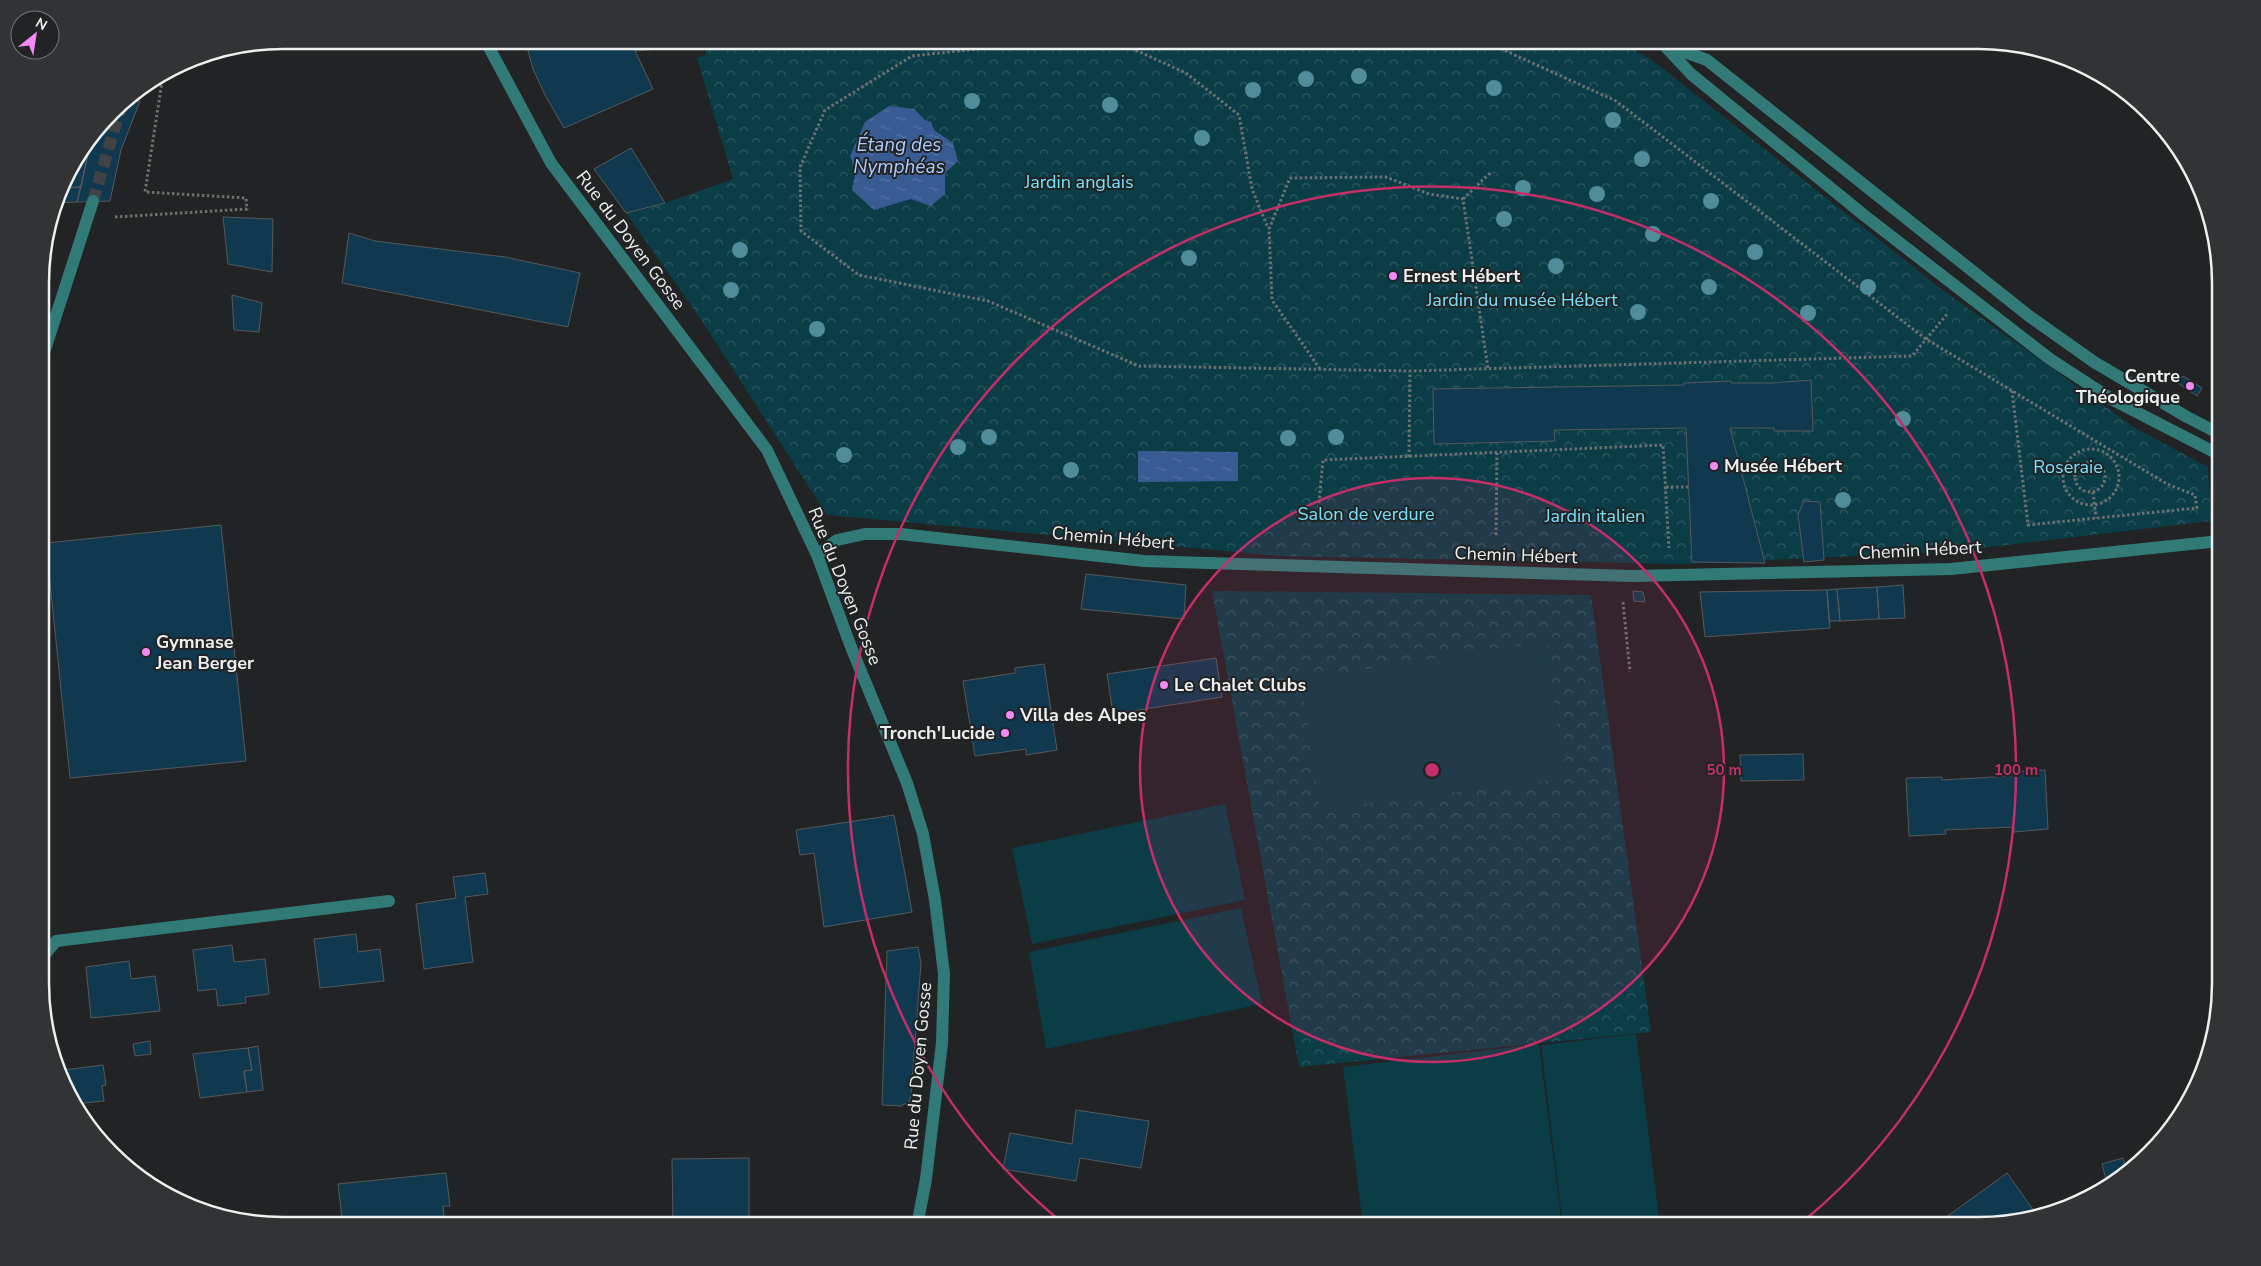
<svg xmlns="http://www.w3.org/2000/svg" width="2261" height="1266" font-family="'Nunito Sans',sans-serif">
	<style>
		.park { fill: url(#park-crowns) }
		.pitch { fill: #0b3d47 }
		.water { fill: url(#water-ripples) }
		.building { fill: #10384f; stroke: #57595b }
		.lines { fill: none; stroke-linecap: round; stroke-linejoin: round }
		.minor-tunnel { stroke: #404243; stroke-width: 12; stroke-dasharray: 12 6; stroke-linecap: butt }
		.path { stroke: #6e7070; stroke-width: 3; stroke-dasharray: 2.5 2.5; stroke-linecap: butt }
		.minor { stroke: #317a78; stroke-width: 12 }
		.tree { fill: #518c9a }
		.ring { fill: none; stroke: #c62e6a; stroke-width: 2.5 }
		.poi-dot { fill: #f18af4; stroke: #212324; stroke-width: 2 }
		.labels { text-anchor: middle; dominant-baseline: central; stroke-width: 4; stroke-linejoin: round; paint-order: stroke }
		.park-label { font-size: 18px; fill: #78e1fa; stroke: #212324 }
		.street-label { font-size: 18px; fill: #eef0f0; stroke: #212324 }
		.poi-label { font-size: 18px; font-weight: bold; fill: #eef0f0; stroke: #212324; text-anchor: start }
		.water-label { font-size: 19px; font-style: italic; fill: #aecdfe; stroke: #212324 }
		.rim { fill: none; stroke: #eef0f0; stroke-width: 2.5 }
		.centre { fill: #c62e6a; stroke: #212324; stroke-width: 2.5 }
		.ring-label { font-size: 15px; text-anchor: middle; font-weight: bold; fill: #c62e6a; stroke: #212324; stroke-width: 4; stroke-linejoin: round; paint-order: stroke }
	</style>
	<defs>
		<pattern id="park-crowns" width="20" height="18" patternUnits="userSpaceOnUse" patternTransform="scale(1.25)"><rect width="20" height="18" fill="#0b3d47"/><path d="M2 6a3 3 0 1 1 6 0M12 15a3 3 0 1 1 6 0" fill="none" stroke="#2f5962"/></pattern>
		<pattern id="water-ripples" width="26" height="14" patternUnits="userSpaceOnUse" patternTransform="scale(1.25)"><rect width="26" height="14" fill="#395b93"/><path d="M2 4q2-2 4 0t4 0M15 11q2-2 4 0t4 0" fill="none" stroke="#5673a2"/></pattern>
	</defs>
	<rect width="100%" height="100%" fill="#212324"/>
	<path class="park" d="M704,40h911l37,20 288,228 195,140 73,39 3,54 -263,31 -268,12 -399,-8 -454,-41 -127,-197 -74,-105 39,-10 68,-24 -36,-121 9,-3z
		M1212,591l379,4 60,437 -352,35z"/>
	<path class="pitch" d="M1546,642l19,136 -245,31 -19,-130z
		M1225,804l20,96 -213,44 -20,-96z
		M1241,908l21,96 -216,45 -17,-97z
		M1636,1034l24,192h-97l-22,-181z
		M1539,1044l23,182h-199l-20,-159z"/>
	<path class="water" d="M889,106l25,3 11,11 6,2 3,8 19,13 5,18 -13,12v21l-14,12 -20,-7 -37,11 -22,-20 4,-20 -6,-14 15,-34z
		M1138,451l100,1v29l-100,1z"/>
	<path class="building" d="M525,40h105l23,49 -89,39 -19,-33 -12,-26z
		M630,40h17l1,10 -13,1z
		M647,40h45l1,4 -45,6z
		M140,101l-19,49 -11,51 -33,1 14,-61 29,-37z
		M91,141l-10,46 -20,1 4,-13z
		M631,148l34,55 -39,10 -32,-44z
		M81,187l-4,15 -20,1 4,-15z
		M223,217l50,2 -1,53 -44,-8z
		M349,233l26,8 130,16 75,16 -12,54 -226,-44z
		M232,295l30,8 -3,29 -25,-2z
		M2183,376l19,12 -5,8 -19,-13z
		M1811,380l2,51h-39v-3h-44l35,135 -73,-1 -6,-134 -132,2 1,11 -121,3 -1,-55 251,-4v-2l47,-2v2h41z
		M1804,501l16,1 4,58 -20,2 -6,-47z
		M221,525l25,236 -176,17 -24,-235z
		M1086,574l100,11 -2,34 -103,-10z
		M1903,585l2,33 -26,1 -2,-32z
		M1877,587l2,32 -39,2 -3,-32z
		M1837,589l3,32h-11l-2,-31z
		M1827,590l3,38 -125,9 -5,-45z
		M1633,591l10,1 2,10 -11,-1z
		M1216,658l6,39 -109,17 -6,-40z
		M1044,664l13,86 -31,5v-6l-51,7 -12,-75 52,-8v-5z
		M1803,754l1,26 -63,1 -1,-26z
		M2045,770l3,59 -34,3v-5l-69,3 1,4 -37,2 -3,-58 36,-1v3l69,-4v-4z
		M894,815l18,97 -88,15 -10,-74 -14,2 -4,-25z
		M485,873l3,21 -23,3 8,65 -49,7 -8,-65 40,-6 -3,-21z
		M356,934l2,18 22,-3 4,32 -64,7 -6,-49z
		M232,945l2,17 31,-3 4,35 -24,3 1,6 -28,3 -2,-17 -18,2 -5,-41z
		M918,947l3,16 -10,132 -2,9h-6l-1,2 -20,-1 5,-154z
		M129,961l2,18 24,-3 5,35 -69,7 -5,-51z
		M150,1041l1,13 -16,2 -2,-12z
		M258,1046l5,44 -16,2 -3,-21 8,-1 -4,-22z
		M248,1048l4,22 -8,1 3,21 -47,6 -7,-44z
		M103,1065l3,20 -4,1 2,15 -29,3 -12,-34z
		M1076,1110l73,11 -8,47 -61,-10 -4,23 -73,-12 7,-36 62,11z
		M749,1158v68h-76l-1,-67z
		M2123,1158l2,7 17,-4 -34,26 -6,-23z
		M446,1173l4,33h-7l2,20h-102l-5,-42z
		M2007,1173l32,45 -45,7 -60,1z"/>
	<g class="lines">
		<path class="minor-tunnel" d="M93,201l29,-98"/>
		<path class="path" d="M1059,40l-147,16 -87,54 -25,57 1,64 58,44 129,26 151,65 271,5
			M1113,40l73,33 53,42 13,74 16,39
			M1467,40l19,2 130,59 310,238 241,145 28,11 2,13 -169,17 -16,-134
			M1463,199l28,-27
			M115,217l132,-8 -1,-11 -101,-6 18,-117
			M1320,369l-48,-69 -3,-71 21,-51 96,-1 43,17 34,5 25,170
			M2063 477a28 28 0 1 1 56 0a28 28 0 1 1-56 0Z
			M1409,457l1,-86 502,-15 36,-43
			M2075 477a15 15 0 1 1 30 0a15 15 0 1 1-30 0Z
			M1666,487h22
			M2093,492l3,26
			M1318,513l5,-53 340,-15 6,103
			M1496,535l1,-82
			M1623,602l7,70"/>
		<path class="minor" d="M485,40l66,123 216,287 50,105 34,92 56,136 16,51 12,66 9,74 -2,69 -16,136 -9,47
			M1663,44l28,30 174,142 185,143 63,41 107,55
			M1665,45l42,15 322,256 65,46 93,55 33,17
			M122,103l1,-3
			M42,359l51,-158
			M817,555l20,-15 28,-6h36l243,27 488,15 319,-7 269,-28
			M42,958l14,-17 333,-40"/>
	</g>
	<g class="tree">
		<circle cx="1359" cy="76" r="8"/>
		<circle cx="1306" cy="79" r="8"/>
		<circle cx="1494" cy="88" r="8"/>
		<circle cx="1253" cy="90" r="8"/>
		<circle cx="972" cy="101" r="8"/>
		<circle cx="1110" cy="105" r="8"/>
		<circle cx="1613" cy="120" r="8"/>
		<circle cx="1202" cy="138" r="8"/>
		<circle cx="1642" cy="159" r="8"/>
		<circle cx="1523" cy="188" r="8"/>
		<circle cx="1597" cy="194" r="8"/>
		<circle cx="1711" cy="201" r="8"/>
		<circle cx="1504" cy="219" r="8"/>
		<circle cx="1653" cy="234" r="8"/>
		<circle cx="740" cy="250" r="8"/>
		<circle cx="1755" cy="252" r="8"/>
		<circle cx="1189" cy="258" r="8"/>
		<circle cx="1556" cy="266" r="8"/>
		<circle cx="1709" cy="287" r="8"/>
		<circle cx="1868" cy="287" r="8"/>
		<circle cx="731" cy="290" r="8"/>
		<circle cx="1638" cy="312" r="8"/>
		<circle cx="1808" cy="313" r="8"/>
		<circle cx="817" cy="329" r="8"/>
		<circle cx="1903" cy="419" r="8"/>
		<circle cx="989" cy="437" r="8"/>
		<circle cx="1336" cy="437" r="8"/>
		<circle cx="1288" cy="438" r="8"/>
		<circle cx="958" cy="447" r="8"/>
		<circle cx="844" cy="455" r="8"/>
		<circle cx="1071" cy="470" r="8"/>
		<circle cx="1843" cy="500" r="8"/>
	</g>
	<circle cx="1432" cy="770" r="292" fill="#c62e6a" fill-opacity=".12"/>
	<g class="ring">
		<circle cx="1432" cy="770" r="292"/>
		<path d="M1064 1224A584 584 0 1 1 1800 1224"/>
	</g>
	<g class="poi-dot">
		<circle cx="1393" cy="276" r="5"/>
		<circle cx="2190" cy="386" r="5"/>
		<circle cx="1714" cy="466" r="5"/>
		<circle cx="146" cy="652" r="5"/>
		<circle cx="1164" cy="685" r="5"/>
		<circle cx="1010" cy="715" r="5"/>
		<circle cx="1005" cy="733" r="5"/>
	</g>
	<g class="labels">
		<g class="park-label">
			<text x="1079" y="182">Jardin anglais</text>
			<text x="1522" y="300">Jardin du musée Hébert</text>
			<text x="2068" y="467">Roseraie</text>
			<text x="1366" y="514">Salon de verdure</text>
			<text x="1595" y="516">Jardin italien</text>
		</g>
		<g class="street-label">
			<text transform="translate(631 240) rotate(53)">Rue du Doyen Gosse</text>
			<text transform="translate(1113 538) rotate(5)">Chemin Hébert</text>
			<text transform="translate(1920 550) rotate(-3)">Chemin Hébert</text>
			<text transform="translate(1516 555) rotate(2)">Chemin Hébert</text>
			<text transform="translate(845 586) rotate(68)">Rue du Doyen Gosse</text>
			<text transform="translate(918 1066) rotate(-85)">Rue du Doyen Gosse</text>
		</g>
		<g class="poi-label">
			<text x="1403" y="276">Ernest Hébert</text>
			<text x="2180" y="376" text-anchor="end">Centre<tspan x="2180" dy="21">Théologique</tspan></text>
			<text x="1724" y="466">Musée Hébert</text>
			<text x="156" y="642">Gymnase<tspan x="156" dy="21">Jean Berger</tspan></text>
			<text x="1174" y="685">Le Chalet Clubs</text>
			<text x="1020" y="715">Villa des Alpes</text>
			<text x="995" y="733" text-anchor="end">Tronch'Lucide</text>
		</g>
		<g class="water-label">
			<text x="899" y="145">Étang des<tspan x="899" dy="22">Nymphéas</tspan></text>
		</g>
	</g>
	<path d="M0 0H2261V1266H0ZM283 49H1978A234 234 0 0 1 2212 283V983A234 234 0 0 1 1978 1217H283A234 234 0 0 1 49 983V283A234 234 0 0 1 283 49Z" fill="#313334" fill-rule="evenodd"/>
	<path class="rim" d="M283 49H1978A234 234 0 0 1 2212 283V983A234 234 0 0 1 1978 1217H283A234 234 0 0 1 49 983V283A234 234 0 0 1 283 49Z"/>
	<circle cx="1432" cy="770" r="8" class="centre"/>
	<g class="ring-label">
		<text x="1724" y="775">50 m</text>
		<text x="2016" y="775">100 m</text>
	</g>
	<g transform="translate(35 35) rotate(30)"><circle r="24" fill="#212324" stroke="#737576"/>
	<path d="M0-4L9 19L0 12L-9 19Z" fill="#f18af4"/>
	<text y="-8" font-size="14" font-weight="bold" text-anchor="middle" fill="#eef0f0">N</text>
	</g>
</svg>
